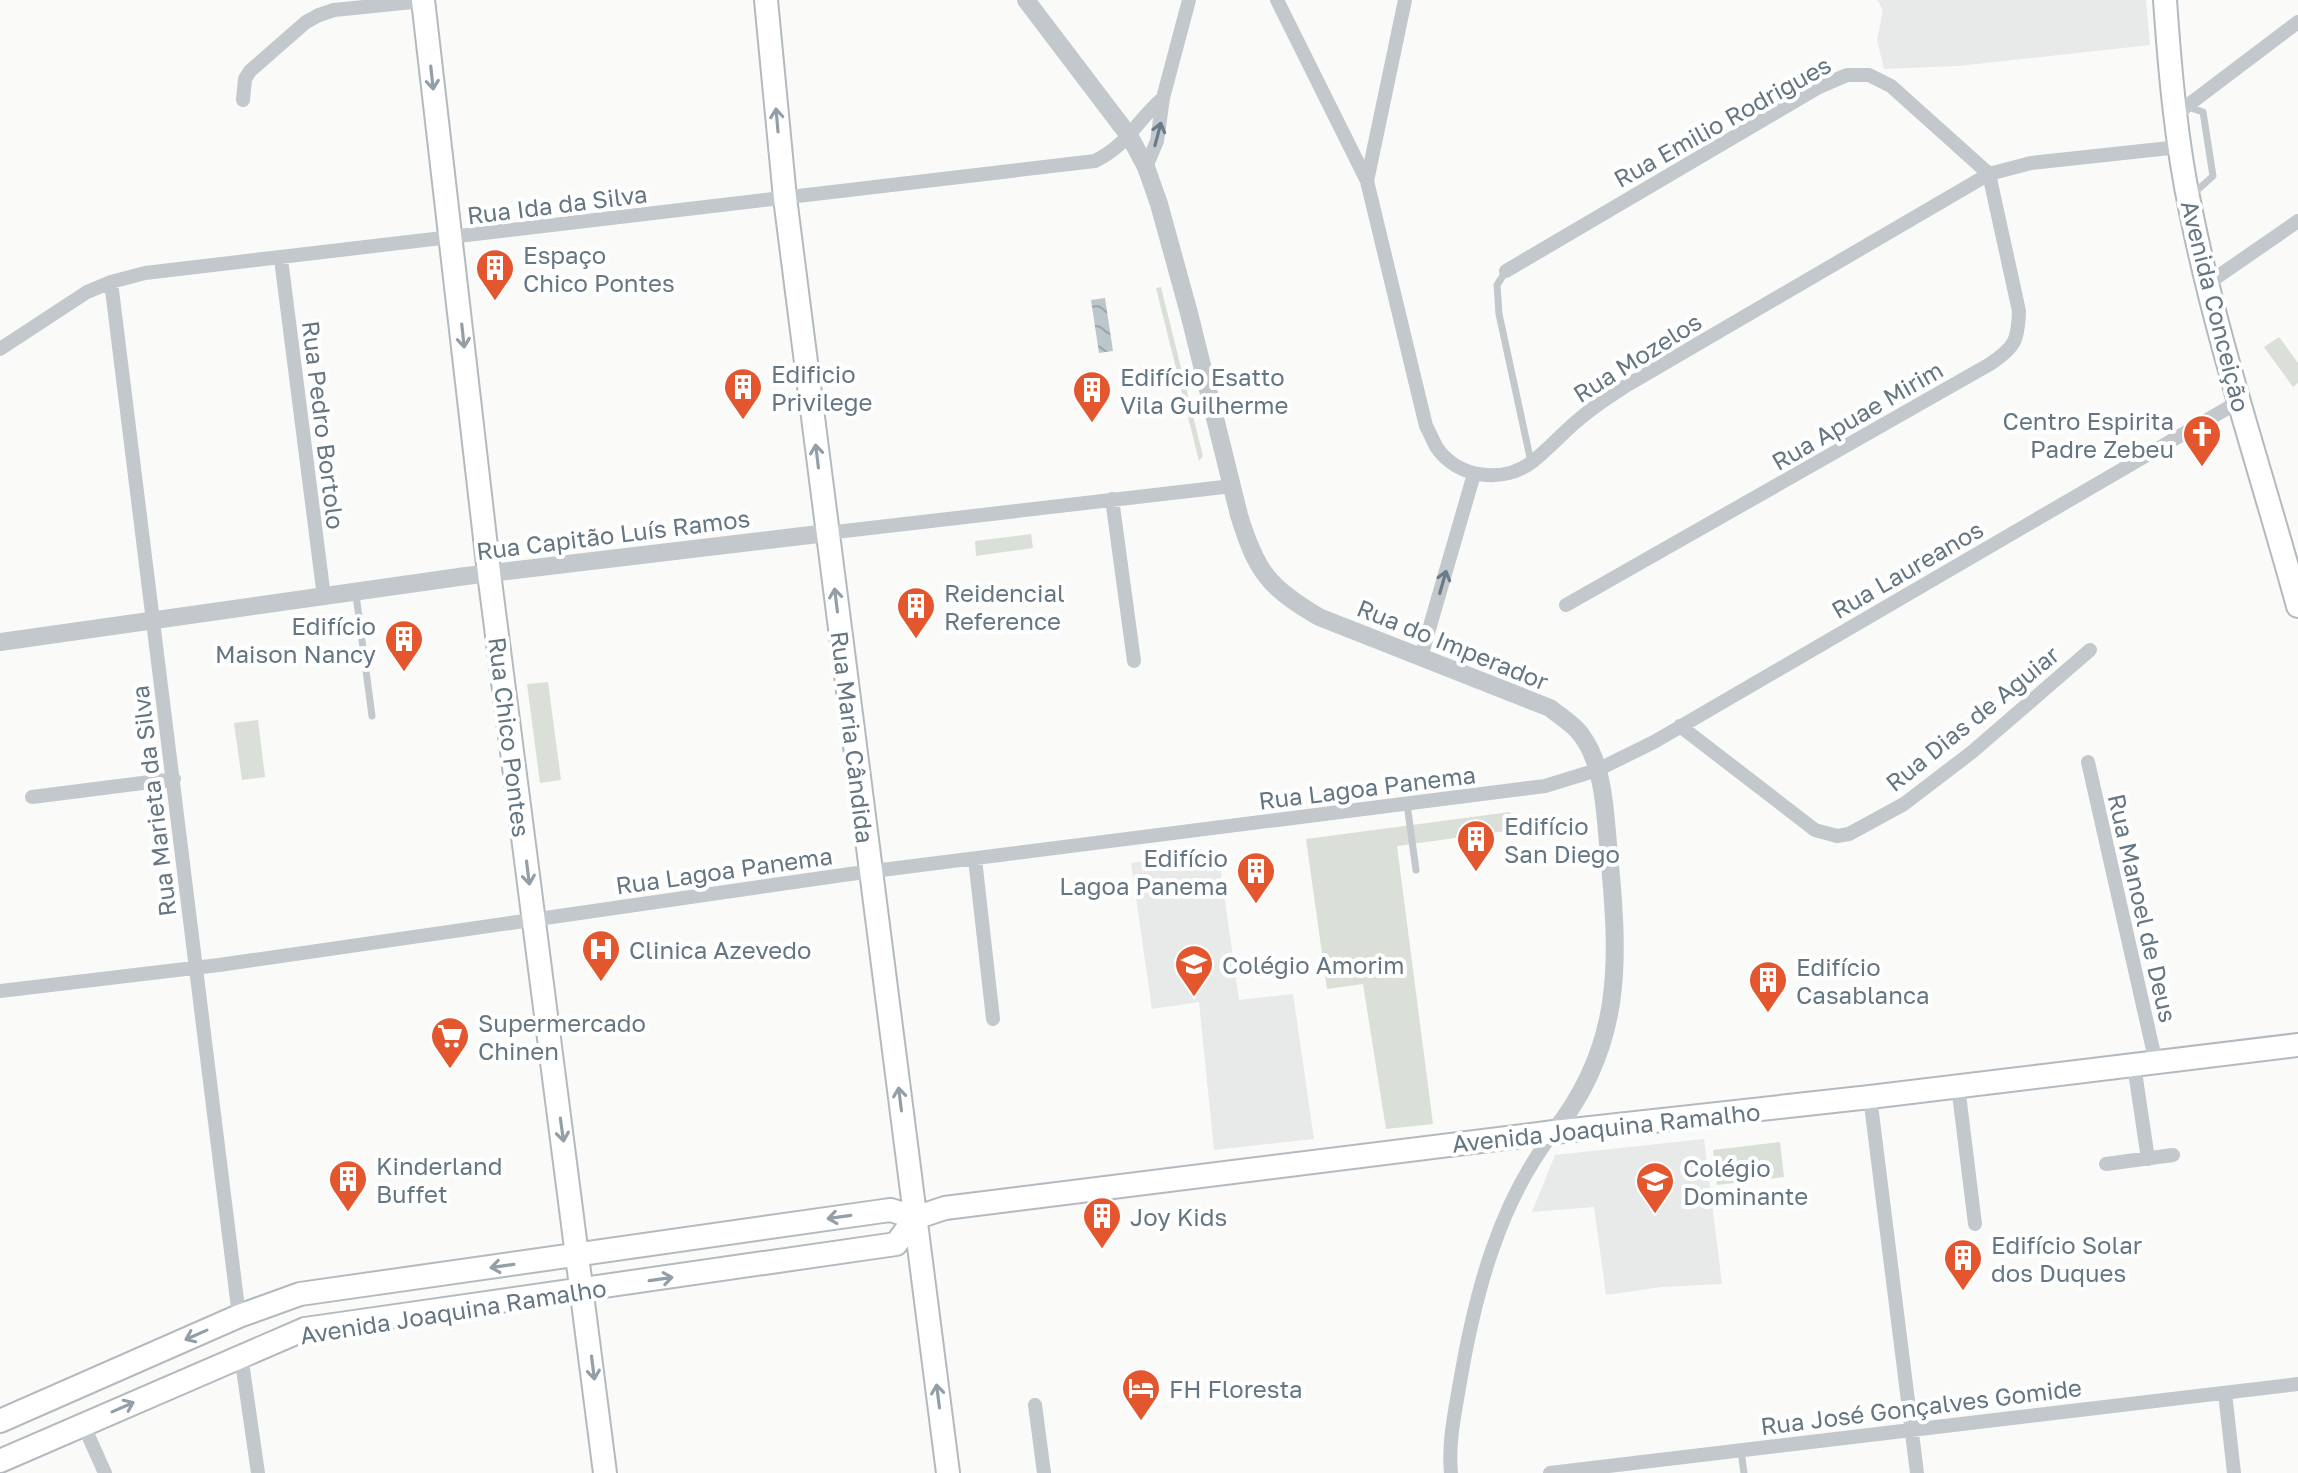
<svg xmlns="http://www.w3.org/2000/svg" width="2298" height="1473" font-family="'Golos Text',sans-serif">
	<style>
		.built { fill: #e8e9e9 }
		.green { fill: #dadfd7 }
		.water { fill: url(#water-waves) }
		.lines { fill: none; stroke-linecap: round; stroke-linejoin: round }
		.secondary-casing { stroke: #b3babf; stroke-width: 26 }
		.service { stroke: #c3c8cc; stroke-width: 7 }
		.minor { stroke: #c3c8cc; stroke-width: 14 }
		.tertiary { stroke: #c3c8cc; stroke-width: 18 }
		.secondary { stroke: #fff; stroke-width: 22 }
		.oneway { stroke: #939fa8 }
		.oneway2 { stroke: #6a7a87 }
		.labels { text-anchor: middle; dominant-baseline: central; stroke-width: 8; stroke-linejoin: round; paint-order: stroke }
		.street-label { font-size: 24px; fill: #657683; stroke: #fff }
		.poi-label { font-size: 24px; fill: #657683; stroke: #fff; text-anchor: start }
	</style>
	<defs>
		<pattern id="water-waves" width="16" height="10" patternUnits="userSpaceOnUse" patternTransform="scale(2)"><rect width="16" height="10" fill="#bbc7cb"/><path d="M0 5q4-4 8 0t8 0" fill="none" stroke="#9ca6aa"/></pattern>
	</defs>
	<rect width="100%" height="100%" fill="#fafaf8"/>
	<path class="built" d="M1877,0h269l4,45 -192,21 -74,3 -7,-29 6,-30z
		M1218,851l21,149 54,-6 21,145 -100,11 -15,-148 -47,7 -21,-146z
		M1704,1139l18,145 -60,3 -56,8 -12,-88 -62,5 23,-57z"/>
	<path class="green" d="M1161,287l42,169 -4,5 -43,-173z
		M2279,337l19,26v20l-5,4 -29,-40z
		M1031,534l2,14 -57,8 -1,-15z
		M548,682l13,98 -21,3 -13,-99z
		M258,720l7,57 -23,3 -8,-57z
		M1510,812l3,18 -116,16 36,278 -47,5 -23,-145 -36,5 -21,-150z
		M1780,1142l4,35 -67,8 -4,-35z"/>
	<path class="water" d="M1105,298l8,53 -14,2 -8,-53z"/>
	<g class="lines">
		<g class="secondary-casing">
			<path id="secondary" d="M423,0l66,573 116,900
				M766,0l19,198 163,1275
				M2165,0c5,71 11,142 26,212 27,133 71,262 107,394
				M0,1421l239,-105 61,-22 583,-83 8,-1 24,8
				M0,1461l305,-132 591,-85 19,-26 30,-10 609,-76 316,-35 428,-52"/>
		</g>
		<path class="service" d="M2188,107l15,5 10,64 -20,18
			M1506,271l-9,14 2,29 32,148
			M356,595l16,121
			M1407,804l9,66
			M1741,1451l3,22"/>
		<path class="minor" d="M1277,0l90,181 59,245c4,7 7,15 11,22 21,30 66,36 95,14 18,-14 33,-32 51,-46 13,-11 27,-20 41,-29l365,-213 42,-11 148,-16
			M243,100l2,-21 5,-8 56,-49 13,-7 15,-5 89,-9
			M2175,115l123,-93
			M1146,167l11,-26 6,-43 26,-98
			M1367,181l38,-181
			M281,259l43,338
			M1506,271l313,-184 28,-12h22l22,11 98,88 30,137c-1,30 -4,36 -29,53l-424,241
			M111,282l128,1034
			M2207,284l91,-63
			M0,349l87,-57 24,-10 34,-9 950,-112c34,-17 41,-40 68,-63
			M1112,499l22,162
			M827,533l405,-47
			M1421,657l53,-183
			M1680,726l135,104 22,6 12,-2 55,-30 68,-52 118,-102
			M2088,762l68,301
			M32,797l142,-18
			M975,859l18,160
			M0,991l219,-26 631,-91 695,-88 52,-16 57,-28 584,-340
			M2134,1065l14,94
			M1958,1086l17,138
			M1870,1097l47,376
			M2106,1164l67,-9
			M241,1355l17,118
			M2225,1393l9,80
			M1035,1405l9,68
			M83,1424l22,49
			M1451,1473c-3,-31 4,-61 9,-91 15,-88 39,-180 94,-250
			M1550,1473l748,-89"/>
		<path class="tertiary" d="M1026,0l104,137 16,30 13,37 30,109 50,202c17,56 30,73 80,102l231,91c11,9 24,16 32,28 23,31 23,81 27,118 10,105 15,190 -55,278
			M0,642l466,-66 361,-43"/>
		<use href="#secondary" class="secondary"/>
	</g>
	<defs><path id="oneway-shaft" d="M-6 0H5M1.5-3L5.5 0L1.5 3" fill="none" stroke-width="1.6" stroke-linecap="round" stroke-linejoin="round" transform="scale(2)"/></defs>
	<g class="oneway">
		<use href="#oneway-shaft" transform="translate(432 78) rotate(84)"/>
		<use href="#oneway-shaft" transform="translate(777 120) rotate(-95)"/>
		<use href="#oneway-shaft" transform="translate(463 336) rotate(84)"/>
		<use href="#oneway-shaft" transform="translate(817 456) rotate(-97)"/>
		<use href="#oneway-shaft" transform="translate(836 600) rotate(-97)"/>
		<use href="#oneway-shaft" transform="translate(528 873) rotate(83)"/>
		<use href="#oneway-shaft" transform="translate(900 1099) rotate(-97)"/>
		<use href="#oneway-shaft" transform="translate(562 1130) rotate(82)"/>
		<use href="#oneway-shaft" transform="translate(839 1217) rotate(172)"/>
		<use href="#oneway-shaft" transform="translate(502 1266) rotate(172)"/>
		<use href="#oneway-shaft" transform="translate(661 1279) rotate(-8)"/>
		<use href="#oneway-shaft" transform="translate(196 1335) rotate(156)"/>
		<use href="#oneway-shaft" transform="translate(593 1368) rotate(83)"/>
		<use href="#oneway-shaft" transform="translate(938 1396) rotate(-97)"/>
		<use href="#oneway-shaft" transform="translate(123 1407) rotate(-24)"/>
	</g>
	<g class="oneway2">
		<use href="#oneway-shaft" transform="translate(1158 134) rotate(-75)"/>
		<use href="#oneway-shaft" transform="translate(1443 582) rotate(-74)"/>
	</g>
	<defs>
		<g id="building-pin" transform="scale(2)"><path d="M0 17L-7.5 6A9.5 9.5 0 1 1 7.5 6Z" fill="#e4572e" stroke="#fff"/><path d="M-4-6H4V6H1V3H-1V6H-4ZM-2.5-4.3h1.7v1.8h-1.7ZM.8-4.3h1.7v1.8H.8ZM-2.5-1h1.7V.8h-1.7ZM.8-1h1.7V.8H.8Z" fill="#fff"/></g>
		<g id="church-pin" transform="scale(2)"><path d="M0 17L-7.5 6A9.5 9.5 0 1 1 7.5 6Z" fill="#e4572e" stroke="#fff"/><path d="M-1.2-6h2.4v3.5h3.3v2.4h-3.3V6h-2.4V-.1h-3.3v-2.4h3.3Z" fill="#fff"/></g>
		<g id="hospital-pin" transform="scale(2)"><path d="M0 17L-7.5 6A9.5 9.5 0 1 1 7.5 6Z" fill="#e4572e" stroke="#fff"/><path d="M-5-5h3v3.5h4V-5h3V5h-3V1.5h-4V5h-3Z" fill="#fff"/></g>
		<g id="school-pin" transform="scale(2)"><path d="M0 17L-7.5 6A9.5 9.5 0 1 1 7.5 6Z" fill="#e4572e" stroke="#fff"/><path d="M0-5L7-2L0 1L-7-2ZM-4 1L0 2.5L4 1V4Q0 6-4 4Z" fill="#fff"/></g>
		<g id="supermarket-pin" transform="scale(2)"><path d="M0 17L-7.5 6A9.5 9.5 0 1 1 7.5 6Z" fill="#e4572e" stroke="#fff"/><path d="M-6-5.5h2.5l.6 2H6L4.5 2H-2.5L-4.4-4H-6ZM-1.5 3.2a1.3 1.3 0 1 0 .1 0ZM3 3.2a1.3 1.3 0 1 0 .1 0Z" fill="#fff"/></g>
		<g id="hotel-pin" transform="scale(2)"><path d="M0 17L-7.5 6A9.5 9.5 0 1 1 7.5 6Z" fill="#e4572e" stroke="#fff"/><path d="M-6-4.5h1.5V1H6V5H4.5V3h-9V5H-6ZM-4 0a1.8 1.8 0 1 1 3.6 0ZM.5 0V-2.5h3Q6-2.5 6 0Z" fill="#fff"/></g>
	</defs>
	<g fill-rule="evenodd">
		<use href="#building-pin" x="495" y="268"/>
		<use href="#building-pin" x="743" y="387"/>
		<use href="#building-pin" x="1092" y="390"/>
		<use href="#church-pin" x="2202" y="434"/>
		<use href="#building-pin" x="916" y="606"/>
		<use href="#building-pin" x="404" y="639"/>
		<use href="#building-pin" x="1476" y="839"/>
		<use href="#building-pin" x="1256" y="871"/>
		<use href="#hospital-pin" x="601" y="949"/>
		<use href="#school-pin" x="1194" y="964"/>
		<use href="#building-pin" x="1768" y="980"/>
		<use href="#supermarket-pin" x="450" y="1036"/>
		<use href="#building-pin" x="348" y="1179"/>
		<use href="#school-pin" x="1655" y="1181"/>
		<use href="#building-pin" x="1102" y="1216"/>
		<use href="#building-pin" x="1963" y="1258"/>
		<use href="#hotel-pin" x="1141" y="1388"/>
	</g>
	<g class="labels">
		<g class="street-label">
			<text transform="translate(1722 121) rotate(-29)">Rua Emilio Rodrigues</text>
			<text transform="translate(557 204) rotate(-7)">Rua Ida da Silva</text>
			<text transform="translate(2216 306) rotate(76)">Avenida Conceição</text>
			<text transform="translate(1637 357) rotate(-32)">Rua Mozelos</text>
			<text transform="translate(1857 415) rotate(-30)">Rua Apuae Mirim</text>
			<text transform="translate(324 425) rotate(83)">Rua Pedro Bortolo</text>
			<text transform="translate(613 534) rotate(-7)">Rua Capitão Luís Ramos</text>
			<text transform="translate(1907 569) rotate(-30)">Rua Laureanos</text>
			<text transform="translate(1453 644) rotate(22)">Rua do Imperador</text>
			<text transform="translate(1972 718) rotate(-39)">Rua Dias de Aguiar</text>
			<text transform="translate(510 737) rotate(83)">Rua Chico Pontes</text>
			<text transform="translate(853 737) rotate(83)">Rua Maria Cândida</text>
			<text transform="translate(1367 787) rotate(-7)">Rua Lagoa Panema</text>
			<text transform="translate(153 801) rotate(-97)">Rua Marieta da Silva</text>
			<text transform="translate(724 870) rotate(-8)">Rua Lagoa Panema</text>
			<text transform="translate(2143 908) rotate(77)">Rua Manoel de Deus</text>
			<text transform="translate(1606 1127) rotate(-6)">Avenida Joaquina Ramalho</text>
			<text transform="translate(453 1311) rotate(-9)">Avenida Joaquina Ramalho</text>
			<text transform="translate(1921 1406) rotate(-7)">Rua José Gonçalves Gomide</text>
		</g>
		<g class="poi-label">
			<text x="523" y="254">Espaço<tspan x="523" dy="28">Chico Pontes</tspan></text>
			<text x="771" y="373">Edificio<tspan x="771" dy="28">Privilege</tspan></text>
			<text x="1120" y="376">Edifício Esatto<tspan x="1120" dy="28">Vila Guilherme</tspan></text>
			<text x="2174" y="420" text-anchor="end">Centro Espirita<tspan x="2174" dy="28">Padre Zebeu</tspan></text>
			<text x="944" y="592">Reidencial<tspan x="944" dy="28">Reference</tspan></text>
			<text x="376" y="625" text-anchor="end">Edifício<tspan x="376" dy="28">Maison Nancy</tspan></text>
			<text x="1504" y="825">Edifício<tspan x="1504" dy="28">San Diego</tspan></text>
			<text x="1228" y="857" text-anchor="end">Edifício<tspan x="1228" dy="28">Lagoa Panema</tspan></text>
			<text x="629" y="949">Clinica Azevedo</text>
			<text x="1222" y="964">Colégio Amorim</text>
			<text x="1796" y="966">Edifício<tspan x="1796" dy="28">Casablanca</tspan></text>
			<text x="478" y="1022">Supermercado<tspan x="478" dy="28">Chinen</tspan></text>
			<text x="376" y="1165">Kinderland<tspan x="376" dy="28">Buffet</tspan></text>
			<text x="1683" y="1167">Colégio<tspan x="1683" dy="28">Dominante</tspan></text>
			<text x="1130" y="1216">Joy Kids</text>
			<text x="1991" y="1244">Edifício Solar<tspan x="1991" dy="28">dos Duques</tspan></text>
			<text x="1169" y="1388">FH Floresta</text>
		</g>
	</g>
</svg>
